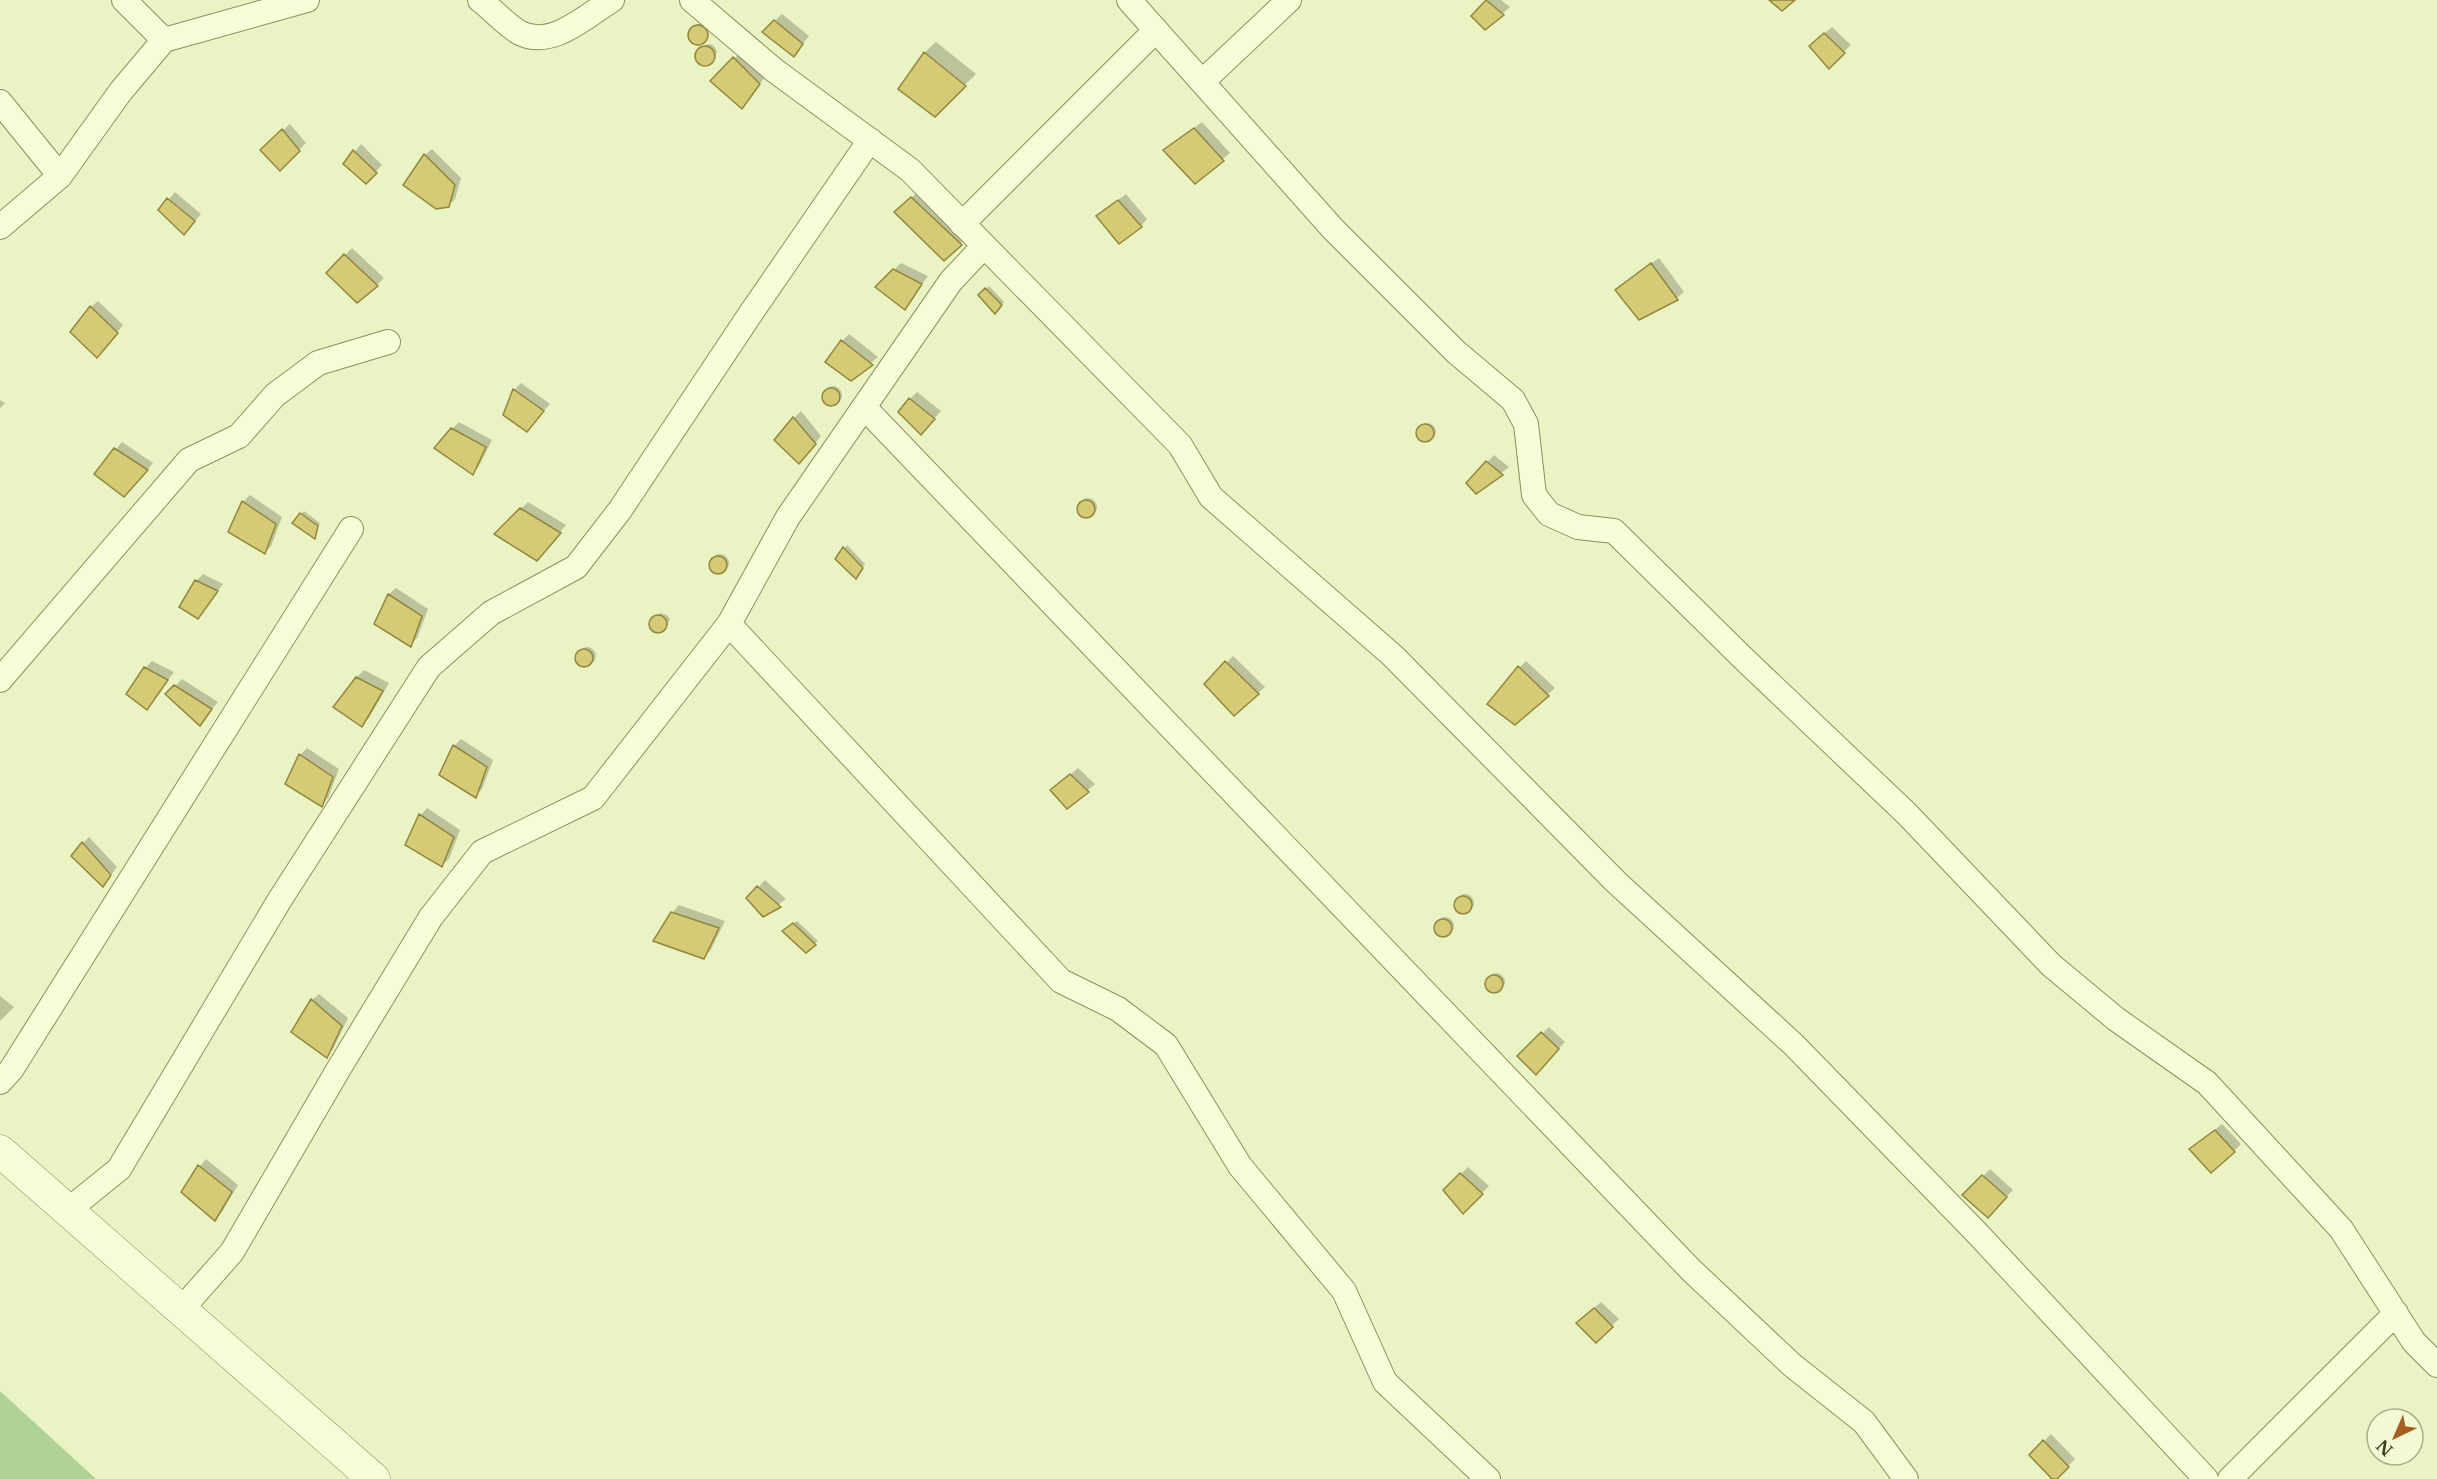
<svg xmlns="http://www.w3.org/2000/svg" width="2437" height="1479" font-family="'Libre Baskerville',serif">
	<style>
		.green { fill: #afd296 }
		.shadow { fill: #0003 }
		.building { fill: #d5cb76; stroke: #92873b; stroke-width: 1.5 }
		.lines { fill: none; stroke-linecap: round; stroke-linejoin: round }
		.minor-casing { stroke: #8f9058; stroke-width: 26 }
		.tertiary-casing { stroke: #8f9058; stroke-width: 33 }
		.minor { stroke: #f6fcd8; stroke-width: 24 }
		.tertiary { stroke: #f6fcd8; stroke-width: 32 }
	</style>
	<rect width="100%" height="100%" fill="#eaf3c4"/>
	<path class="green" d="M0,1391l96,88h-96z"/>
	<path class="shadow" d="M1488,0h13l9,7 -25,21 -12,-12z
		M782,14l27,22 -15,19 -30,-23z
		M690 33a9 9 0 1 1 18 0a9 9 0 1 1-18 0Z
		M1832,27l19,18 -22,22 -11,-28z
		M936,42l40,32 -41,41 -35,-27 25,-36z
		M710,44l5,3 2,5 -4,7 -8,5 -5,-1 -3,-8 8,-10z
		M741,52l25,24 -24,31 -29,-26z
		M1202,122l28,31 -35,29 -30,-32z
		M290,124l16,19 -26,26 -11,-26z
		M361,144l21,21 -16,17 -21,-18z
		M432,149l29,29 -6,21 -7,7 -23,-51z
		M919,191l48,46 -23,21 -42,-52z
		M175,192l26,22 -17,19 -24,-23z
		M1126,194l21,25 -6,7 -43,-10z
		M352,248l32,30 -7,7 -49,-12z
		M1659,258l25,34 -7,6 -37,20 -16,-35z
		M901,263l27,13 -23,32 -28,-21z
		M989,286l15,16 -6,7 -18,-14z
		M98,301l25,24 -19,24 -13,-42z
		M849,334l29,23 -27,22 -9,-38z
		M521,383l29,21 -17,19 -19,-33z
		M824 395a9 9 0 1 1 18 0a9 9 0 1 1-18 0Z
		M917,392l24,19 -13,15 -18,-27z
		M0,400l5,3 -5,5z
		M801,411l20,25 -15,19 -12,-37z
		M459,422l33,18 -13,26 -7,7 -20,-44z
		M1418 432a9 9 0 1 1 18 0a9 9 0 1 1-18 0Z
		M122,442l31,21 -22,26 -35,-15z
		M1494,455l15,12 -32,25 -9,-9z
		M250,495l32,22 -11,29 -6,6 -22,-50z
		M1079 507a9 9 0 1 1 18 0a9 9 0 1 1-18 0Z
		M528,502l38,23 -22,27 -48,-19z
		M304,511l16,12 -5,14 -14,-23z
		M847,545l18,19 -6,10 -22,-15z
		M711 563a9 9 0 1 1 18 0a9 9 0 1 1-18 0Z
		M203,574l20,10 -25,33 -17,-11 15,-25z
		M396,588l32,21 -11,29 -7,7 -34,-21 13,-30z
		M660,613l7,2 3,4 -3,7 -3,4 -10,1 -4,-7 2,-4z
		M578 656a9 9 0 1 1 18 0a9 9 0 1 1-18 0Z
		M1233,656l32,31 -31,27 -28,-30z
		M152,661l22,11 -27,36 -2,-40z
		M1526,661l29,27 -40,35 4,-55z
		M364,670l25,13 -20,35 -7,7 -5,-48z
		M182,679l36,23 -18,22 -33,-30z
		M461,739l32,21 -11,29 -7,7 -21,-50z
		M307,748l32,21 -11,29 -7,7 -34,-21 13,-29z
		M1078,768l17,16 -27,23 -9,-23z
		M427,808l33,22 -11,29 -7,6 -21,-50z
		M89,837l28,30 -14,18 -20,-42z
		M765,880l21,19 -22,16 -16,-17z
		M1456 903a9 9 0 1 1 18 0a9 9 0 1 1-18 0Z
		M679,905l46,16 -15,30 -7,7 -31,-45z
		M1436 926a9 9 0 1 1 18 0a9 9 0 1 1-18 0Z
		M797,921l21,20 -12,10 -19,-23z
		M1487 982a9 9 0 1 1 18 0a9 9 0 1 1-18 0Z
		M319,994l29,24 -15,31 -6,7 -15,-56z
		M0,996l14,11 -14,14z
		M1549,1027l16,15 -22,24 -24,-10z
		M2222,1124l19,20 -7,7 -36,-8z
		M206,1159l32,26 -16,27 -7,7 -32,-27 17,-26z
		M1468,1167l21,19 -25,25 -19,-21z
		M1990,1169l23,21 -25,26 -23,-21z
		M1601,1302l18,17 -23,22 -11,-25z
		M2051,1434l24,25 -20,20 -24,-24z"/>
	<path class="building" d="M1486,0l18,15 -19,15 -14,-14z
		M1769,0h26l-13,11z
		M774,20l29,24 -9,13 -32,-25z
		M688 35a10 10 0 1 1 20 0a10 10 0 1 1-20 0Z
		M1824,33l21,20 -16,16 -20,-23z
		M695 56a10 10 0 1 1 20 0a10 10 0 1 1-20 0Z
		M924,52l42,34 -31,31 -37,-28z
		M733,57l27,27 -18,25 -32,-28z
		M1194,128l30,33 -29,23 -32,-34z
		M282,129l18,22 -20,20 -20,-21z
		M353,150l24,23 -11,11 -23,-20z
		M424,154l31,31 -6,22 -13,2 -33,-24z
		M911,197l51,48 -18,16 -50,-49z
		M167,198l28,23 -11,14 -26,-25z
		M1118,200l24,27 -23,17 -23,-28z
		M344,254l34,32 -21,17 -31,-30z
		M1651,263l27,37 -39,20 -24,-30z
		M893,269l29,15 -17,26 -30,-23z
		M985,288l17,17 -7,9 -17,-19z
		M90,306l28,27 -21,25 -27,-26z
		M841,340l32,25 -22,16 -26,-19z
		M822 397a9 9 0 1 1 18 0a9 9 0 1 1-18 0Z
		M513,389l31,22 -17,21 -24,-17z
		M909,398l26,21 -14,16 -23,-23z
		M793,417l23,27 -17,20 -25,-24z
		M1416 433a9 9 0 1 1 18 0a9 9 0 1 1-18 0Z
		M451,428l35,19 -13,28 -39,-27z
		M114,448l34,22 -24,27 -30,-23z
		M1486,461l17,14 -27,19 -10,-11z
		M1077 509a9 9 0 1 1 18 0a9 9 0 1 1-18 0Z
		M242,501l34,23 -11,30 -37,-22z
		M520,508l41,25 -24,28 -43,-27z
		M300,513l18,13 -3,13 -23,-16z
		M843,547l20,21 -7,11 -21,-20z
		M709 565a9 9 0 1 1 18 0a9 9 0 1 1-18 0Z
		M195,580l23,11 -20,28 -19,-12z
		M388,594l34,22 -11,31 -37,-23z
		M649 624a9 9 0 1 1 18 0a9 9 0 1 1-18 0Z
		M575 658a9 9 0 1 1 18 0a9 9 0 1 1-18 0Z
		M1225,661l34,33 -25,22 -30,-32z
		M1518,666l31,30 -34,29 -28,-21z
		M144,667l24,13 -21,30 -21,-16z
		M356,677l27,14 -21,36 -29,-20z
		M174,685l38,24 -12,17 -35,-32z
		M453,745l34,22 -11,31 -37,-23z
		M299,754l34,23 -11,30 -37,-23z
		M1070,774l19,18 -22,17 -17,-19z
		M419,814l35,23 -12,30 -37,-22z
		M82,842l29,33 -8,12 -32,-31z
		M757,886l24,21 -18,10 -17,-19z
		M1454 905a9 9 0 1 1 18 0a9 9 0 1 1-18 0Z
		M671,912l48,16 -15,31 -51,-18z
		M1434 928a9 9 0 1 1 18 0a9 9 0 1 1-18 0Z
		M793,923l23,22 -10,8 -24,-22z
		M1485 984a9 9 0 1 1 18 0a9 9 0 1 1-18 0Z
		M311,999l31,27 -15,32 -36,-26z
		M1541,1032l18,17 -23,26 -19,-19z
		M2215,1130l20,22 -24,21 -22,-24z
		M198,1165l34,27 -17,29 -34,-29z
		M1460,1173l23,21 -20,20 -20,-24z
		M1982,1175l25,22 -19,21 -26,-23z
		M1594,1308l19,19 -17,16 -20,-20z
		M2043,1440l26,27 -12,12h-5l-23,-24z"/>
	<g class="lines">
		<g class="minor-casing">
			<path id="minor" d="M124,0l40,40
				M480,0c13,10 26,25 40,33 32,16 66,-17 92,-33
				M692,0l82,70 136,100 270,275 31,52 182,159 223,226 178,163 182,187 230,247
				M1129,0l204,229 123,123 57,48 13,24 8,71 15,19 29,13 36,4 131,129 162,154 144,151 65,54 91,64 134,146 73,113 23,23
				M1203,81l86,-81
				M0,102l60,74
				M962,224l194,-194
				M0,227l60,-51 61,-85 43,-51 143,-40
				M864,407l827,863 101,95 72,57 42,57
				M729,624l332,357 57,28 48,36 74,121 104,125 41,91 103,97
				M0,680l189,-220 50,-24 36,-41 43,-32 70,-21
				M0,1082l11,-12 340,-541
				M67,1211l52,-42 160,-268 150,-234 62,-54 85,-46 44,-57 131,-197 119,-173
				M180,1311l52,-59 106,-182 93,-153 51,-65 111,-54 136,-174 59,-107 163,-236 33,-35
				M2230,1479l166,-166"/>
		</g>
		<g class="tertiary-casing">
			<path id="tertiary" d="M0,1151l374,328"/>
		</g>
		<use href="#minor" class="minor"/>
		<use href="#tertiary" class="tertiary"/>
	</g>
	<g transform="translate(2395 1437) rotate(224)"><circle r="28" fill="#f2f9d4" stroke="#aaae8b" stroke-width="1.5"/>
	<path d="M0-4.5L10 22L0 15L-10 22Z" fill="#a55f21"/>
	<text y="-9" font-size="16" font-weight="bold" text-anchor="middle" fill="#3e3d1d">N</text>
	</g>
</svg>
